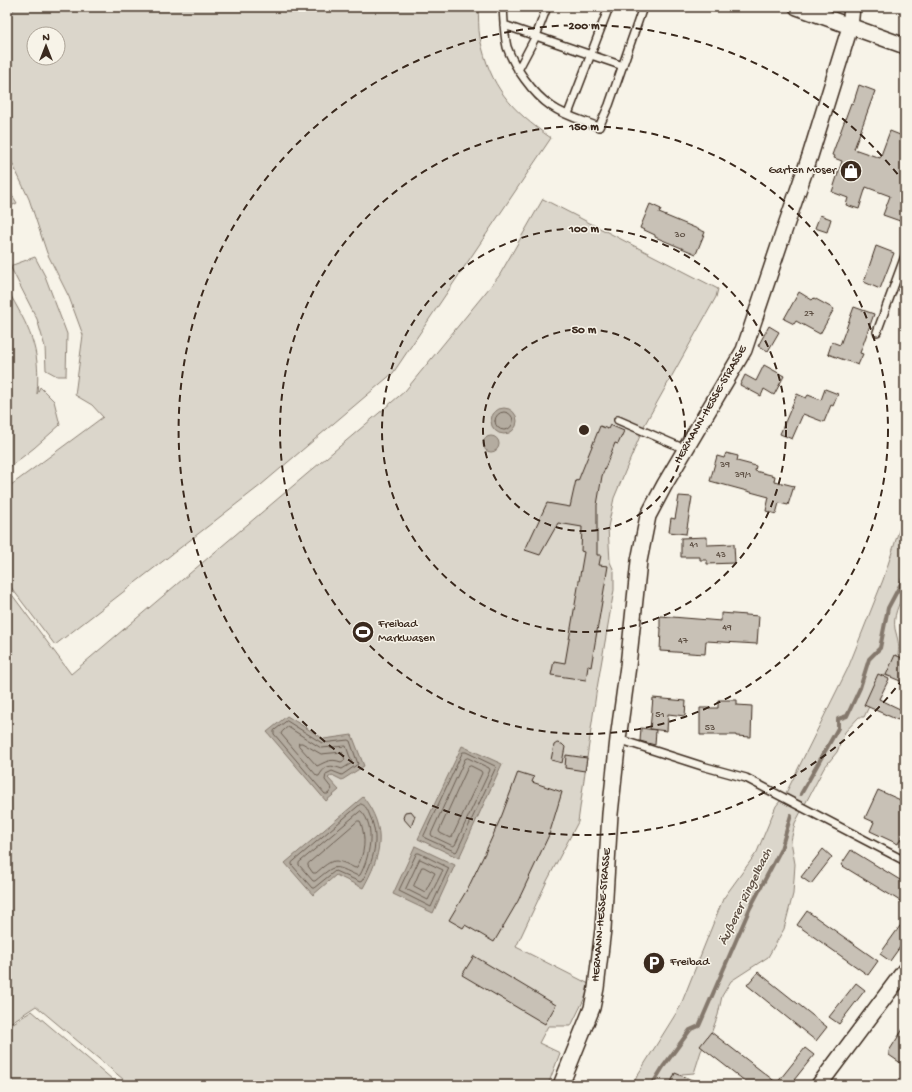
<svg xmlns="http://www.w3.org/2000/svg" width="912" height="1092" font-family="'Gochi Hand',sans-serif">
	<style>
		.green { fill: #dbd6cb; stroke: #8b8074; fill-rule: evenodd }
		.water { fill: #b4aca0; stroke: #84786c }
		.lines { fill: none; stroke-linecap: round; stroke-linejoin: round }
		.shore { stroke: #6b5e52; stroke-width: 1 }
		.stream { stroke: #84786c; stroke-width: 4 }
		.building { fill: #c8c1b6; stroke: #3b2a1e }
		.service-casing { stroke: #3b2a1e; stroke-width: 10 }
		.minor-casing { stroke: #3b2a1e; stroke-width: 18 }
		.service { stroke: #f7f3e8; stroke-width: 7 }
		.minor { stroke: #f7f3e8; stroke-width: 15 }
		.ring { fill: none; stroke: #3b2a1e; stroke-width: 2; stroke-dasharray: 7 5 }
		.labels { text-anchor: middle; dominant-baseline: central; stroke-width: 3; stroke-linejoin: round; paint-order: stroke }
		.number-label { font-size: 10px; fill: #5e5044 }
		.poi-label { font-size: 12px; fill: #3b2a1e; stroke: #f7f3e8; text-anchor: start }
		.street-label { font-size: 12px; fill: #3b2a1e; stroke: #f7f3e8 }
		.water-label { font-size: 13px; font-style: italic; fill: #5f5145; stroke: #f7f3e8 }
		.centre { fill: #3b2a1e; stroke: #f7f3e8; stroke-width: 2 }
		.ring-label { font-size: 12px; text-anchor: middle; font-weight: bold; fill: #3b2a1e; stroke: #f7f3e8; stroke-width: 3; stroke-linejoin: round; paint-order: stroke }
	</style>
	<rect width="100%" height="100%" fill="#f7f3e8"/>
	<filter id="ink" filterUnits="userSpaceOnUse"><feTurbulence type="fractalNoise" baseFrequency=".025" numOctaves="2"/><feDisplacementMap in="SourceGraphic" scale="8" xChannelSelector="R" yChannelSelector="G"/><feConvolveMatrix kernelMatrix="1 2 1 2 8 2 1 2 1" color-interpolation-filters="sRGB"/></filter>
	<g filter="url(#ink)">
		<path class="green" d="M15,7h463c1,10 0,21 2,31 10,49 31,72 71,100l-158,235 -132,112 -206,160 -48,-63v-94l96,-71 -11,-12 -17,-10 8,-60 -14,-38 -22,-44 -18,-54 -22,-47v-140l8,-3zM34,34h24v24h-24z
			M7,187l10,16 -10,5z
			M543,199l175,90 -2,8 -71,127 -31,74 -6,29 2,35 4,9v19l-18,104 -18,128 -31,59 -31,66 75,38 -20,41h-23l-9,17 21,10 -12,32h-418l-94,-79 -29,19v-437l64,86 334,-283 94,-115z
			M35,257l10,19 22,58 -1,42h-9l-11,-6 -1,-23 -8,-28 -27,-53z
			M7,289c22,39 34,58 30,105l3,-7 14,14 6,24 -26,23 -27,21z
			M905,496v98c-7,10 -12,23 -10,35 2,8 5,16 3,25 -1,7 -5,16 -8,23l-6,-2 -20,42h-5l-14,15 -8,20 -13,16 -29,55 -4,18 4,23 -2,30 -9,35 -16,28 -37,24 -9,15 -4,19 -6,16 -11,20 -7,22 -12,1 -5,11h-44l4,-9 43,-69 43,-108 34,-47 19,-46 9,-11 63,-127 35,-88 17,-53z
			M32,1011l87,74h-112v-58z"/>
		<path class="water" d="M491 421a13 13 0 1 1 26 0a13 13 0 1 1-26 0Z
			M483 444a8 8 0 1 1 16 0a8 8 0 1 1-16 0Z
			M287,716l37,23 28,-4 12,31 -22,14 -10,-5 -4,3 11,12 -13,11 -59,-69z
			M462,746l40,18 -43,94 -41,-19z
			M363,797c25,32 18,59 0,91l-27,-13 -23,20 -28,-32z
			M415,846l40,19 -22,48 -40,-19z"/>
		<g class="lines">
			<path class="shore" d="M495 421a9 9 0 1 1 18 0a9 9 0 1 1-18 0Z
				M287,721l35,22 26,-3 2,1 8,23 -16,11 -10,-4 -6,3 -1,6 7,9 -4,5h-3l-51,-60v-3z
				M288,727l33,21 25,-2 6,17 -10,6c-11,-4 -16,-5 -23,7h-2l-36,-42 1,-2z
				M299,743h3l19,11 21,-2 3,8 -4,2c-11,-4 -15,0 -24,4l-18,-20z
				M463,752h3l29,14 1,1 -39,84 -1,1 -31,-14 -1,-2z
				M468,758l21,10 1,2 -35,75 -2,1 -21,-10 -1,-2 34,-75z
				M471,766l10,5 1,2 -30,64 -2,1 -10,-5 -1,-2 29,-64z
				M361,804c5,1 7,7 9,12 10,22 4,45 -8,65l-2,1 -25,-11 -21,17h-2l-20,-23v-2z
				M361,811c16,15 8,48 -1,64l-2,1c-25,-12 -22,-12 -43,5h-2l-14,-16v-2z
				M358,821h2l1,2c5,16 4,30 -4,44l-2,1c-20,-10 -22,-10 -39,5h-3l-5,-7v-2z
				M417,853h2l30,15 -18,39 -32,-16z
				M420,859l23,11 -15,30 -22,-11z
				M422,867h2l11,6 -10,19 -11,-6z"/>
			<path class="stream" d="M801,794l37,-66v-9l9,-3 13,-28 9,-29 11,-11 8,-40 17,-32
				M652,1085l11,-18 27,-37 9,-4 51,-118 31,-59 10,-34"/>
		</g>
		<path class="building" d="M859,85l16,6 -21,58 26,9 10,-27 15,6v70l-5,14 -17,-6 7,-19 -24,-9 -7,22 -13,-4 2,-7 -16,-6 10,-31 -8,-3 1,-2 -3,-1 19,-52 2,1z
			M650,204l11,5 -2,4 46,19 -9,22 -41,-17v-2l-15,-7z
			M820,215l11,4 -4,13 -12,-4z
			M876,246l18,7 -14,36 -16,-7z
			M799,292l13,8 2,-2 20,11 -14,25 -24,-13 -2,3 -10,-5z
			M854,307l20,7 -14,39 3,1 -5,11 -30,-11 4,-12 8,3z
			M769,326l10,6 -11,19 -10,-5z
			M764,365l20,11 -10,19 -10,-6 -3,7 -21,-11 5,-10 11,6z
			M825,389l13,5 -5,12 -2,-1 -7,17 -21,-8 -11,25 -12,-5 17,-40 9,4 2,-3 13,5z
			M610,425l14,6 -6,13 -3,-1 -13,33 -5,29v50h4l-2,10 9,1 -17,101 -3,-1 -2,14 -35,-5 3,-14 11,2 19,-111 -3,-1 1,-24 -24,-4 -18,32 -15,-5 22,-47 23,4 6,-27 2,1 22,-55 8,3z
			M726,453l12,3 -1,5 19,5 -1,5 20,5 -1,5 20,5 -6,19 -9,-2 -3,11 -10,-3 3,-14 -59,-16 7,-25 7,2z
			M679,496l13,1 -6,37 -17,-2 2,-14 4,1z
			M707,537v8l27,-1 1,19 -28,1v-4h-7v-3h-19v-19z
			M721,613l38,3 -2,28 -51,-3 -1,13 -45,-3 1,-23h-1v-12l61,5z
			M895,655l10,4v24l-19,-8z
			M878,674l11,5 -10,20 23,11 -4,10 -34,-15z
			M653,698l33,3 -1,15 -17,-2 -1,17 -17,-2z
			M718,700h19v5l15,1 -1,31 -15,-1v-1h-36v-27h18z
			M641,728l15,2 -1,15 -15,-4z
			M557,743l5,1 3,3 -3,16 -11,-3 3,-15z
			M566,755l21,3 -2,13 -20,-3z
			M518,772l16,5 -2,5 30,10 -13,43 -31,66 -24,41 -29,-17 -2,3 -14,-8 19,-32 17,-35 17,-38z
			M878,790l27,12v28l-7,14 -28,-13 4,-9 -9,-4z
			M411,811l4,5 -4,11 -8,-9 2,-6z
			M823,849l9,8 -21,27 -10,-7z
			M851,850l54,33v21l-64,-39z
			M807,911l71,50 -10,14 -71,-50z
			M905,919v21l-15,21 -10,-7z
			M474,956l82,49 -11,19 -83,-49z
			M758,972l69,55 -11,14 -69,-56z
			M856,983l9,7 -26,34 -10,-7z
			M905,1026v40l-16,-11v-4z
			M711,1032l66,51 28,-35 9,7 -24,30h-40l-50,-39z
			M675,1073l29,12h-34z"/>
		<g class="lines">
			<g class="service-casing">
				<path id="service" d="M503,7c1,13 1,27 4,40 7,20 26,47 44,59 14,10 33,15 48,21l10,-22 34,-98
					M504,25l119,41
					M518,70l18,-34 11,-29
					M568,114l41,-107
					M877,332l28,-76
					M618,420l67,29
					M618,739l84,27 44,12 159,83"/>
			</g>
			<g class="minor-casing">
				<path id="minor" d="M797,7l108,39
					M561,1085l31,-77 4,-20 7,-59 7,-115 8,-75 10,-73 11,-105 9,-45 17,-32 79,-134 41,-122 25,-72 40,-129 2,-20
					M819,1085l86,-115"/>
			</g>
			<use href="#service" class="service"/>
			<use href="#minor" class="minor"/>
		</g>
	</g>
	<g class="ring">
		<circle cx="584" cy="430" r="101"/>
		<circle cx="584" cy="430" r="202"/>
		<circle cx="584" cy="430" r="304"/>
		<path d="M903 679A405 405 0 1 1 903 181"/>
	</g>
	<defs>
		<g id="shop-disc" transform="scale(1.15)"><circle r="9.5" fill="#3b2a1e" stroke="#f7f3e8"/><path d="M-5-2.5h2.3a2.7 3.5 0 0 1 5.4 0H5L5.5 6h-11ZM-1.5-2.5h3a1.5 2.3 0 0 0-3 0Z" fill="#fff"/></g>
		<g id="stadium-disc" transform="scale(1.15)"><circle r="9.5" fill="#3b2a1e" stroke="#f7f3e8"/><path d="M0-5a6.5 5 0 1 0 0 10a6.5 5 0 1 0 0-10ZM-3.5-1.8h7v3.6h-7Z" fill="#fff"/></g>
		<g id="parking-disc" transform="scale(1.15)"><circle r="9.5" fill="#3b2a1e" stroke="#f7f3e8"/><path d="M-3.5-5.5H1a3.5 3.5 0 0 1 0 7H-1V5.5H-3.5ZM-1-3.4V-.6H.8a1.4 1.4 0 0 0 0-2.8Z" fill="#fff"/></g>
	</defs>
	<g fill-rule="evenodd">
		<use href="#shop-disc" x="851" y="171"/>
		<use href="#stadium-disc" x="363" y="632"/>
		<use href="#parking-disc" x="654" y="963"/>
	</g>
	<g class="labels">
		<g class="number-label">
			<text x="680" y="235">30</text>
			<text x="809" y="314">27</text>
			<text x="725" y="465">39</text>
			<text x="743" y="475">39/1</text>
			<text x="694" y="545">41</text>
			<text x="721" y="555">43</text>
			<text x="727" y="628">49</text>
			<text x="683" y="641">47</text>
			<text x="660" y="715">51</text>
			<text x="710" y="728">53</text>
		</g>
		<g class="poi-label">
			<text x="836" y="171" text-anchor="end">Garten Moser</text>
			<text x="378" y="625">Freibad<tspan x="378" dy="14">Markwasen</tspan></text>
			<text x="670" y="963">Freibad</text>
		</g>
		<g class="street-label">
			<text transform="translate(711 405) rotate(-60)">HERMANN-HESSE-STRASSE</text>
			<text transform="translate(602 915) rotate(-85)">HERMANN-HESSE-STRASSE</text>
		</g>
		<g class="water-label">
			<text transform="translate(746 897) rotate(-64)">Äußerer Ringelbach</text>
		</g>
	</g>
	<circle cx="584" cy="430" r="6" class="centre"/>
	<g class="ring-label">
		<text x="584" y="29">200 m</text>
		<text x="584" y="130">150 m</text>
		<text x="584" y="232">100 m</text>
		<text x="584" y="333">50 m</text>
	</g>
	<rect width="912" height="1092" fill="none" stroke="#f7f3e8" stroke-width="24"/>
	<rect x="12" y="12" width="888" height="1068" fill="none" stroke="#3b2a1e" stroke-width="1.5" filter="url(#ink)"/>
	<g transform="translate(46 46)"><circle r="19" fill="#f7f3e8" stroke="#aca397"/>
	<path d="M0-3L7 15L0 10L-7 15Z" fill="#3b2a1e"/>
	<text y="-6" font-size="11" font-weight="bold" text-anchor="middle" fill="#3b2a1e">N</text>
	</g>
</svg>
